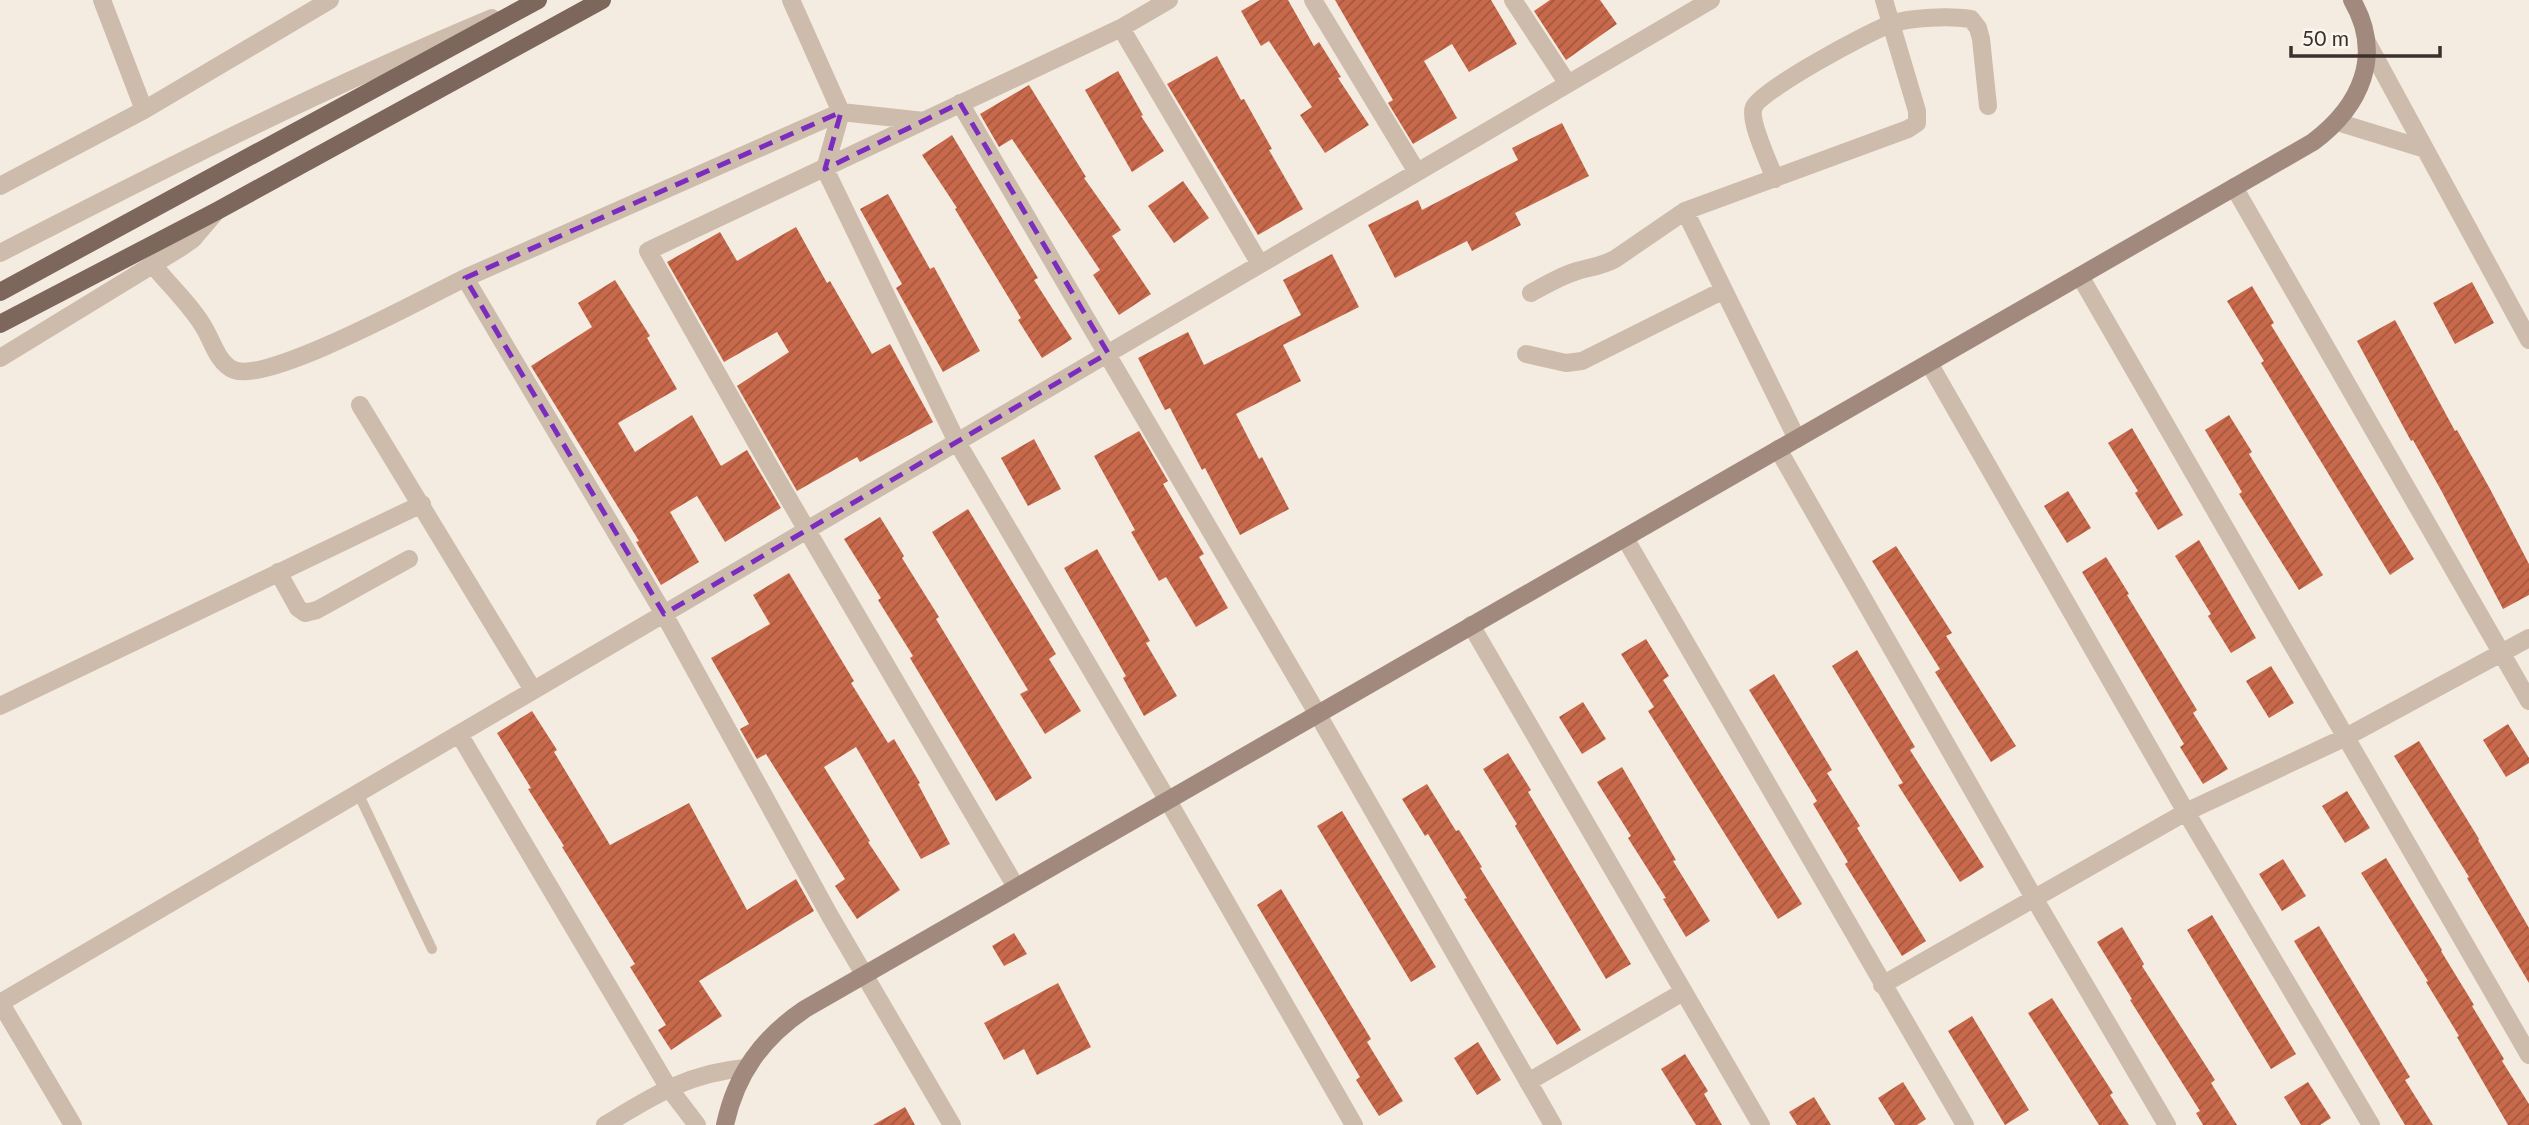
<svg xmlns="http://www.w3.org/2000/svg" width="2529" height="1125" font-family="Lato,sans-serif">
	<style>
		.building { fill: url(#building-hatch) }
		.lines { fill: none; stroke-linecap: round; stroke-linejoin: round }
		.lane { stroke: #cdbbac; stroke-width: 10 }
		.street { stroke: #cdbbac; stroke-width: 18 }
		.secondary { stroke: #a18a7d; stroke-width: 18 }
		.primary { stroke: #7d675c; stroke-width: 18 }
		.marked { fill: none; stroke: #7b2cbf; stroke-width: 5; stroke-dasharray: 14 9; stroke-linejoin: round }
	</style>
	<defs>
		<pattern id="building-hatch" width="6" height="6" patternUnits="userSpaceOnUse" patternTransform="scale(1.75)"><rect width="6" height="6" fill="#c8694b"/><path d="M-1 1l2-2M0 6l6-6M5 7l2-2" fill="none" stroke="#a4573f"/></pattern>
	</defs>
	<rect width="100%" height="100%" fill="#f4ebe1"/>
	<path class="building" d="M1260,0h28l26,46 5,-4 22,35 -3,1 31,47 -44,28 -25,-38 12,-8 -43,-66 -8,5 -20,-35z
		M1335,0h156l26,44 -48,28 -17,-28 -28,17 33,57 -44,26 -25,-41 5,-3z
		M1550,0h50l17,24 -51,36 -32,-49z
		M1217,56l24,44 3,-1 28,50 -3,1 34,59 -45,26 -91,-151z
		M1118,71l25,44 -2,1 23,35 -32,21 -47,-82z
		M1029,85l57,92 -2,1 37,52 -9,6 39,58 -32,21 -26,-40 7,-5 -88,-131 -13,8 -19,-33z
		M1562,123l27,53 -74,37 6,12 -49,26 -5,-10 -72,37 -27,-53 50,-25 4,10 96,-50 -6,-12z
		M952,135l86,143 -4,2 38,59 -30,19 -24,-38 3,-2 -66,-109 2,-1 -35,-53z
		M1183,181l26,37 -35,25 -26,-37z
		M888,194l42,75 4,-2 46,84 -37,21 -47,-84 6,-4 -42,-75z
		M796,227l31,56 3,-2 42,73 18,-10 43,78 -73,40 -3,-5 -60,34 -60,-105 52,-34 -12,-20 -53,30 -57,-100 53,-30 17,29z
		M1332,254l27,53 -76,38 18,36 -65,33 23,45 3,-2 27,52 -49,26 -35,-67 -3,2 -32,-62 -5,2 -27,-52 50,-26 16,33 97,-50 -18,-35z
		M615,280l35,56 -3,2 30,51 -59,34 17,29 57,-37 29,51 26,-16 34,58 -56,34 -28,-46 -27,16 29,50 -38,23 -25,-43 3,-1 -108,-175 61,-39 -14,-24z
		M2472,282l22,41 -39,21 -22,-41z
		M2252,286l22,37 -3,2 143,234 -24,16 -129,-212 3,-2 -37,-60z
		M2395,320l60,111 2,-1 33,59 39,75v31l-26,14 -61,-117 -29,-52 -2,1 -54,-100z
		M2229,415l23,37 -3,2 74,121 -24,15 -60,-96 3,-2 -37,-62z
		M2132,428l51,87 -25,15 -23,-37 3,-2 -30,-48z
		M1139,431l29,50 -5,3 41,70 -5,3 29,51 -32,19 -30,-50 -7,4 -28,-49 4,-2 -41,-74z
		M1034,439l27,50 -33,17 -27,-48z
		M2068,491l23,37 -24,15 -23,-37z
		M968,509l88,145 -7,5 32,52 -36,23 -25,-40 8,-4 -96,-158z
		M880,517l24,39 -2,2 37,59 -3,2 96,159 -36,23 -86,-143 3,-2 -35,-56 3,-2 -37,-59z
		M2199,540l57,98 -25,15 -23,-37 3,-2 -36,-58z
		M1896,546l56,87 -6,3 70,110 -25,16 -56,-90 5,-3 -68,-108z
		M1097,549l53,92 -4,2 31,53 -33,20 -21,-38 3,-2 -62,-108z
		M2106,557l23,37 -2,1 70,115 -4,3 35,56 -25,15 -23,-37 4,-3 -102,-172z
		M789,573l65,108 -3,2 37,60 6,-4 26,44 -2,1 32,60 -29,15 -65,-112 -32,20 46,74 -2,1 32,48 -43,29 -22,-33 10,-7 -79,-125 -9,5 -17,-30 9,-5 -38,-66 59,-34 -17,-29z
		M1646,639l23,37 -6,4 139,224 -24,15 -130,-208 6,-4 -33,-53z
		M1857,650l58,97 -5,3 74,117 -24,15 -62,-97 5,-2 -71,-117z
		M2271,666l23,37 -25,15 -23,-37z
		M1774,674l58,96 -5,3 33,53 -3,2 69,113 -24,15 -57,-92 3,-2 -35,-58 4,-3 -68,-111z
		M1583,702l23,37 -24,15 -23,-37z
		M532,711l25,39 -3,2 56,93 79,-42 58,107 49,-31 18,32 -115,70 23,35 -51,34 -13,-20 8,-5 -36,-58 5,-3 -73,-117 2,-1 -36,-57 3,-1 -34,-55z
		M2508,724l21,34v5l-23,14 -23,-37z
		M2419,741l60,98 -1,1 51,88v55l-62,-105 2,-1 -75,-121z
		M1508,753l23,37 -3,2 103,172 -25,15 -91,-153 2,-2 -34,-55z
		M1622,767l54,93 -3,1 37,60 -24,16 -23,-38 3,-1 -38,-60 3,-2 -34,-54z
		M1427,784l29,47 3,-1 23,37 -2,1 101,162 -24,15 -93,-146 3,-1 -39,-64 -3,2 -23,-37z
		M2347,791l23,37 -25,15 -23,-37z
		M1342,811l94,156 -25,15 -94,-156z
		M2386,858l56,92 -1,1 33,54 -2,1 32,53 -2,2 27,43v21h-21l-51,-88 2,-1 -33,-54 2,-1 -67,-108z
		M2283,859l23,37 -24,15 -23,-37z
		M1281,889l90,150 -4,3 36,59 -24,15 -23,-36 4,-3 -103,-172z
		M2212,915l84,139 -25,15 -84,-139z
		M2319,926l91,151 -5,3 28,45h-28l-111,-184z
		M2122,927l22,37 -2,2 73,114 -4,3 26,42h-34l-7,-12 4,-2 -70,-111 2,-1 -35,-57z
		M1014,933l13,21 -23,12 -12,-20z
		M1058,983l33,64 -54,28 -13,-26 -20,11 -20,-37z
		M2052,998l61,95 -3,2 19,30h-30l-71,-112z
		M1972,1016l57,94 -24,15 -57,-94z
		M1478,1042l23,38 -24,15 -23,-37z
		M1685,1054l23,37 -4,3 18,31h-26l-35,-56z
		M1903,1082l23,37 -9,6h-22l-17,-27z
		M2308,1082l23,36 -11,7h-19l-17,-28z
		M1814,1097l17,28h-34l-8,-13z
		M905,1107l10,18h-42z"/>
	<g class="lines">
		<path class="lane" d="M358,793l74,156"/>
		<path class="street" d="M102,0l42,110
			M791,0l50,112 -16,57 132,273 210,357 187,326
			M1313,0l104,172
			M1513,0l55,84
			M1121,28l139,236
			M2368,44l161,296
			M960,103l357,610 236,412
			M924,121l-83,-9 -376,166 199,336 166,302 122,209
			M2337,122l88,27
			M1775,179c-5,-14 -27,-59 -21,-72 7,-17 116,-76 137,-83 20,-7 59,-8 80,-5l7,9 3,11 7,67
			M0,186l144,-76 186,-110
			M2234,187l295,514
			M1685,211l112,228
			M0,253c162,-83 324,-165 492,-235
			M153,265c17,21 40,42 53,66 7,13 13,33 28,39 34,14 192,-73 231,-92
			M2080,276l449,779
			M1531,293c15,-8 29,-17 46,-22 14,-4 25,-5 38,-12l70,-48 223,-82 9,-6v-12l-33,-111
			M1526,354l40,9 16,-2 142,-71
			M0,358l180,-110 13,-9 23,-27
			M1929,363l257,449 185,313
			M360,405l173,285
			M1778,449l256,449 133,227
			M1625,538l340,587
			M278,572l20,36 7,5 12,-3 92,-51
			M1471,625l290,500
			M0,706l422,-202
			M459,734l209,353 29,38
			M1016,887l-246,-420 -122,-216 473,-223 48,-28
			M1882,985l304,-173 160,-75 183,-99
			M0,1002l73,123
			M0,1003l1711,-1003
			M1528,1082l155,-90
			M605,1125c48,-29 83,-52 140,-57"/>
		<path class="secondary" d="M725,1125c11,-51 37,-87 80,-116l1508,-867c48,-36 71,-87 39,-142"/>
		<path class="primary" d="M0,292l538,-292
			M0,324l217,-113 385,-211"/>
	</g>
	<path class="marked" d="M960,103l148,250 -444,261 -199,-336 376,-166 -16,57z"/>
	<path d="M2291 46v10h149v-10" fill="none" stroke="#3b302b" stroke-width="3.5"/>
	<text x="2302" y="46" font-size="21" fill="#3b302b" stroke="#fbf5ee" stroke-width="5" paint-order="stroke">50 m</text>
</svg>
